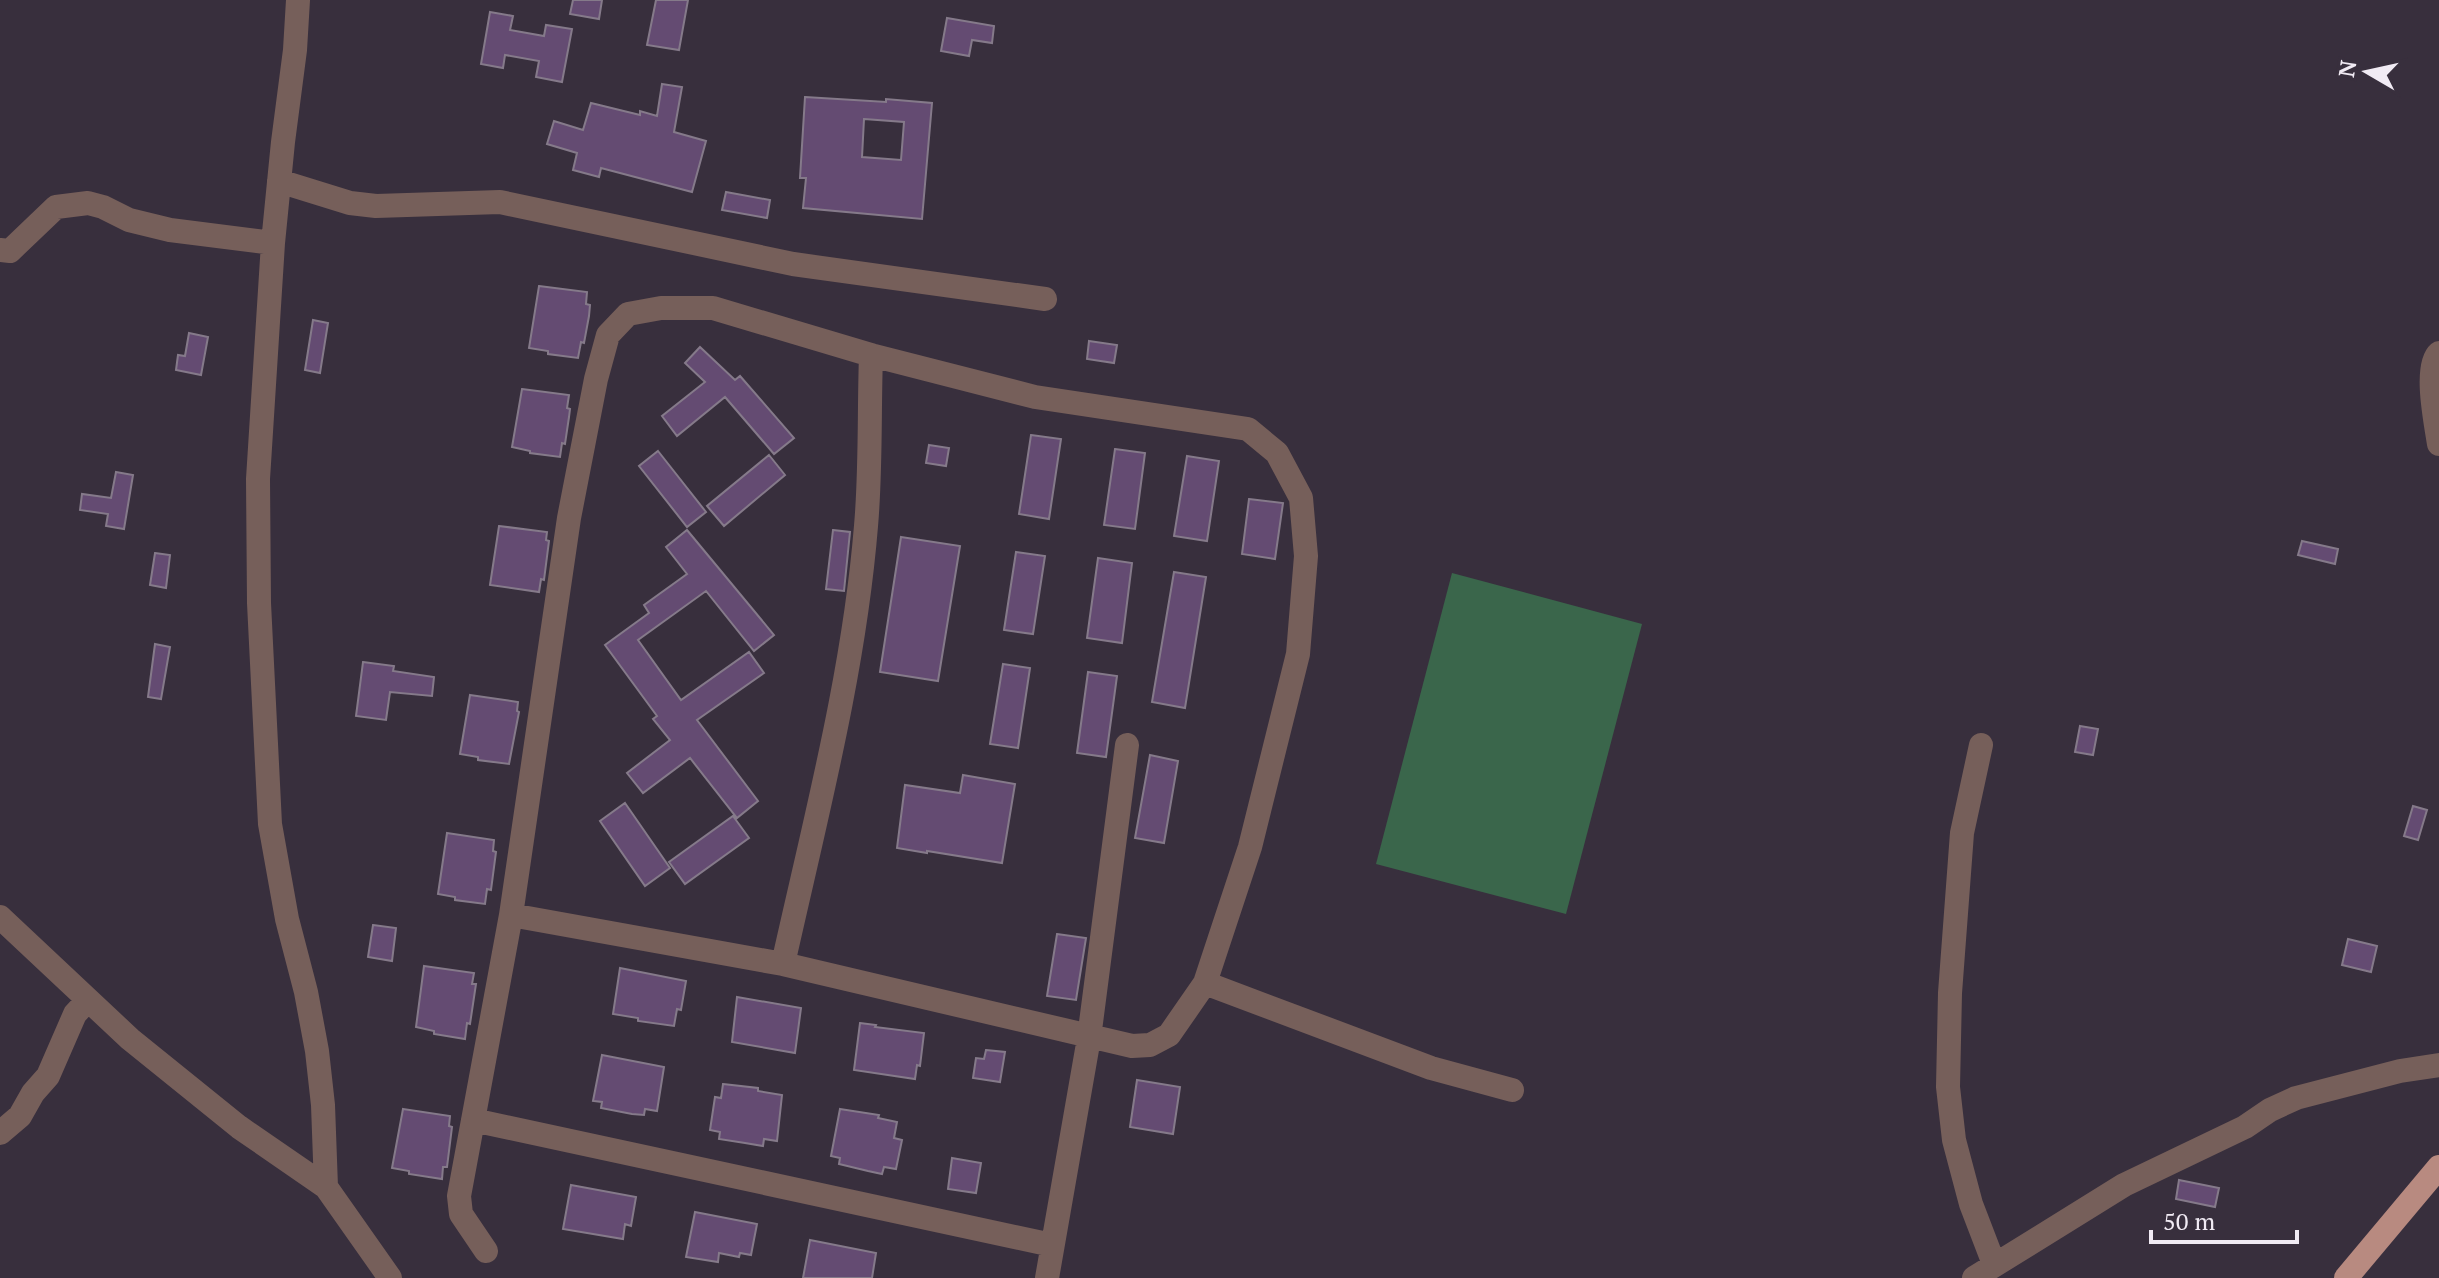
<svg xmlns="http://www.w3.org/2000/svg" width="2439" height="1278" font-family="'PT Serif',serif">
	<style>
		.green { fill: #3a664b }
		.building { fill: #644b72; stroke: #857a8a; stroke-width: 2; fill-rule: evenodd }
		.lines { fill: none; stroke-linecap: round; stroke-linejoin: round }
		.minor { stroke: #765f5a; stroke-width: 24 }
		.major { stroke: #b88a80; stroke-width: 24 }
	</style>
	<rect width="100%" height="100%" fill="#382f3d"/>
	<path class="green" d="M1452,573l190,51 -76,290 -190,-50z"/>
	<path class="building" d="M573,0h29l-3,19 -29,-5z
		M656,0h32l-9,50 -32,-5z
		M490,12l23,4 -3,14 34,6 2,-11 26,4 -10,53 -26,-5 3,-16 -34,-6 -2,13 -22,-4z
		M947,18l47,8 -2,17 -20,-3 -3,16 -28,-5z
		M662,84l20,3 -8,45 32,9 -14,51 -91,-24 -2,9 -26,-7 4,-17 -30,-9 7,-23 29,9 8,-27 49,12v-4l17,5z
		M805,97l81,5v-3l46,4 -10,116 -119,-11 3,-30h-6zM864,119l40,3 -3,38 -39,-3z
		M726,192l44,8 -3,18 -45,-8z
		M539,286l48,6 -1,12 4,1 -1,11 -5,27 -3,-1 -3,16 -30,-4v-3l-19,-3z
		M313,320l15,3 -8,50 -15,-3z
		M189,333l19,4 -7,38 -25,-5 2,-15 7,1z
		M1089,341l28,4 -3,18 -27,-4z
		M700,347l35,33 5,-4 54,62 -20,16 -49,-57 -48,39 -15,-20 43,-34 -20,-19z
		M522,389l47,6 -2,13 3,1 -1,8 -4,27 -3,-1 -2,14 -30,-4v-2l-18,-4z
		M1031,435l30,4 -12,80 -30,-5z
		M929,445l20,3 -3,18 -20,-3z
		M1115,449l30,4 -10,76 -31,-4z
		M658,451l48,61 -19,15 -48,-61z
		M769,455l16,20 -61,51 -17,-20z
		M1187,456l32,5 -12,80 -33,-5z
		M116,472l17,3 -9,54 -18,-3 2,-12 -28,-4 2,-16 29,4z
		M1249,499l34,4 -8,56 -33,-5z
		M499,526l48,6 -1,8 3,1 -5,39 -3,-1 -2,13 -49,-7z
		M687,530l87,105 -20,16 -48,-60 -68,49 43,60 68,-48 15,21 -67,47 61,81 -21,17 -47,-60 -47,35 -16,-20 43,-33 -17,-21 4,-3 -52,-71 44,-32 -5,-8 43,-31 -21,-27z
		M833,530l17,2 -6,59 -18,-2z
		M901,537l59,9 -22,135 -58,-9z
		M2302,541l36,8 -3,15 -37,-9z
		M1016,552l29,4 -12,78 -29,-4z
		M155,553l15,2 -4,33 -16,-3z
		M1098,558l34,5 -10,80 -35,-5z
		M1174,572l32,5 -21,131 -33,-6z
		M155,644l15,3 -9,52 -13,-2z
		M363,662l31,4 -1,5 41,6 -2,19 -42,-4 -4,28 -30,-4z
		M1003,664l27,4 -12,80 -28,-4z
		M1088,672l29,4 -11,81 -29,-4z
		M470,695l48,7 -1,9 2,1 -10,52 -31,-4v-3l-18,-3z
		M2080,726l18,3 -5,26 -18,-3z
		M1150,755l28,6 -14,82 -29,-5z
		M963,775l52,9 -13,79 -75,-12v2l-30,-5 8,-63 55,8z
		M625,803l45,65 -25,18 -45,-65z
		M2413,806l14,4 -9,30 -14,-4z
		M733,816l16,22 -64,46 -16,-22z
		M447,833l47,7 -1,11 3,1 -5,38 -4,-1 -2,15 -30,-4v-3l-17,-3z
		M373,925l23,3 -4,33 -24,-4z
		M1057,934l29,4 -10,62 -29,-4z
		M2348,939l29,7 -6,26 -29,-7z
		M424,966l50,7 -2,11h4l-6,40 -3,-1 -2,16 -31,-5v-3l-18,-4z
		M620,968l66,13 -5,29 -4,-1 -3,17 -36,-5v-3l-25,-4z
		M737,997l64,11 -6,45 -63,-11z
		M860,1023l16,2 -1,2 49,6 -4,33 -3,-1 -2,14 -61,-9z
		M986,1050l19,2 -5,30 -27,-4 3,-20 8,1z
		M602,1055l62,12 -7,44 -12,-2 -1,6 -12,-1 -31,-6 1,-6 -9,-1z
		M1137,1080l43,7 -7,47 -43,-7z
		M723,1084l35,4v3l24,4 -5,46 -13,-2 -1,7 -18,-3 -26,-4 1,-7 -10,-2 5,-33 6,1z
		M403,1109l47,7 -1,10 3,1 -5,40h-4l-1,12 -33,-5v-3l-17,-3z
		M840,1109l39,6 -1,3 19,4 -3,16 8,2 -6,29 -12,-2 -2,7 -14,-3 -29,-7 1,-6 -9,-2z
		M952,1158l29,5 -5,30 -28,-4z
		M2179,1180l40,8 -4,19 -39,-8z
		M571,1185l65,12 -5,29 -6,-2 -2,15 -60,-10z
		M695,1212l62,12 -6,31 -11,-2 -1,4 -20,-4 -1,9 -32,-5z
		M810,1240l66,13 -4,25h-69z"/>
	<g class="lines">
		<path class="minor" d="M298,0l-3,50 -12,92 -10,101 -15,236 1,124 11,221 17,95 19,73 11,59 6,54 3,82
			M279,181l71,22 26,3 124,-4 293,62 252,35
			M0,250l10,1 46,-44 32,-4 15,4 26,13 41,10 103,13
			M2439,353c-15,13 -3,71 0,91
			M1981,745l-19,88 -12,160 -2,94 6,53 17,64 23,60
			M0,917l130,122 109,88 87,60 64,91
			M783,964c32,-144 71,-290 83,-438 5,-56 3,-114 5,-171
			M1205,983l226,85 81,22
			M473,1120l579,125
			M0,1133l20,-17 13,-23 15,-17 27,-62 13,-14
			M486,1251l-25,-37 -2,-18 52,-281 58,-397 27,-139 12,-44 20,-21 33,-6h52l158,47 164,42 213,32 29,24 24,45 5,58 -8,98 -48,193 -45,136 -36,52 -19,10 -18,1 -349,-82 -272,-49
			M1047,1278l42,-240 38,-293
			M1974,1278l150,-93 121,-58 25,-17 26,-12 104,-27 39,-6"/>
		<path class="major" d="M2346,1278l93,-111"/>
	</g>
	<g transform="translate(2367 72) rotate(279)" stroke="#382f3d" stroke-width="6" paint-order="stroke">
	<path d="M0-6L14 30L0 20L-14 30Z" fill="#f1ebf4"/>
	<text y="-12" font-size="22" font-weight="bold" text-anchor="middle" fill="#f1ebf4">N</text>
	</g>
	<path d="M2151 1230v12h146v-12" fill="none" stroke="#f1ebf4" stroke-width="4"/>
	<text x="2163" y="1230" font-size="24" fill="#f1ebf4" stroke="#382f3d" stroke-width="6" paint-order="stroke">50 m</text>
</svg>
